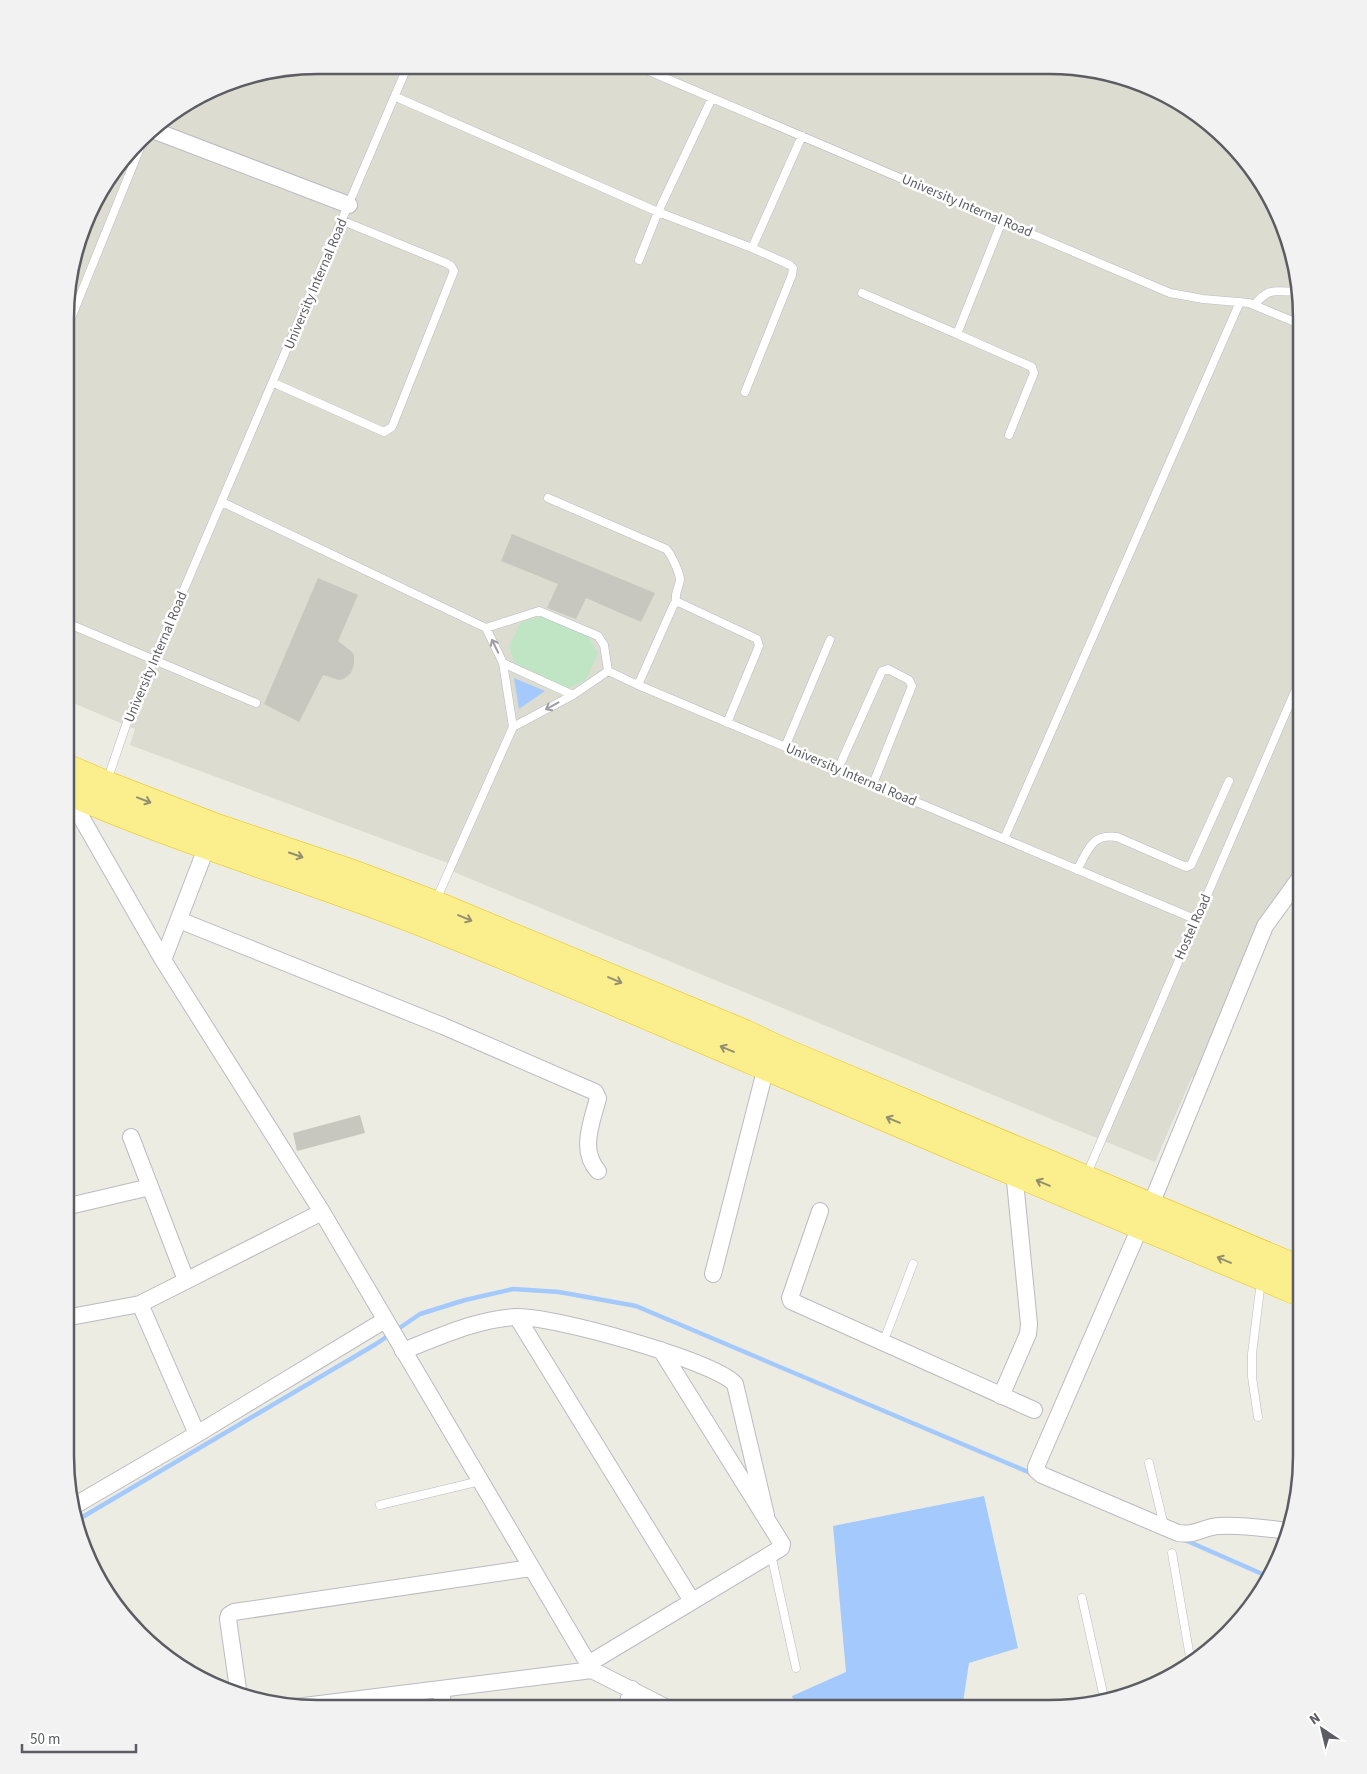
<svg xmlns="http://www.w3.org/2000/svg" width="1367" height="1774" font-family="'Source Sans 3',sans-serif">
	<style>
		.education { fill: #dddcd1 }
		.green { fill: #bfe5c5 }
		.water { fill: #a3c9fd }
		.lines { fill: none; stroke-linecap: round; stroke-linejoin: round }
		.stream { stroke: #a3c9fd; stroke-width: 4.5 }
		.building { fill: #c8c7bf }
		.lane-casing { stroke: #babbc1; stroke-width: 9 }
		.street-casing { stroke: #babbc1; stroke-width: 18 }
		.highway-casing { stroke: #ebc405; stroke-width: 29 }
		.lane { stroke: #fff; stroke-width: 8 }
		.street { stroke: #fff; stroke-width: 16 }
		.highway { stroke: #fbee8c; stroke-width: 28 }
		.oneway { stroke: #9d9ea1 }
		.oneway2 { stroke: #939071 }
		.labels { text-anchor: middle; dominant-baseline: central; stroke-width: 5; stroke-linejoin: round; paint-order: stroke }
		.street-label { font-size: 14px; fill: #5b5d63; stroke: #fff }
		.rim { fill: none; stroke: #5b5d63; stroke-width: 2.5 }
	</style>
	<rect width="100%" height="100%" fill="#edece2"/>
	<path class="education" d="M318,65l765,2 63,17 44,24 49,43 37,55 17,47 9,64v568l-31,42 -70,156 -9,-6 -37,85 -706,-292 4,-5 -323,-120 5,-16 -69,-29 1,-416 32,-92 52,-64 85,-49z"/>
	<path class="green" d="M542,616l44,17 12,20 -12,27 -19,9 -53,-27 -5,-16 12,-24z"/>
	<path class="water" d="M514,678l31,13 -26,18z
		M984,1496l34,152 -49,15 -7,46 -166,-1 -4,-12 54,-24 -13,-146z"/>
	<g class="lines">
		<path class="stream" d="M74,1522l302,-178 44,-30 45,-14 48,-11 46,3 77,14 397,168
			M1185,1540l84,37"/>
	</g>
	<path class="building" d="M512,534l143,59 -14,29 -55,-24 -10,21 -29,-11 11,-24 -57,-23z
		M318,578l40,17 -20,46 13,10 3,4v9l-3,9 -7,6 -5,1 -16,-5 -24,47 -35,-18z
		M360,1115l5,18 -68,18 -4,-18z"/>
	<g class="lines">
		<g class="lane-casing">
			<path id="lane" d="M637,66l533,227 33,6 46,4 53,22
				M396,97l262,115 94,36
				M639,260l19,-48 54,-114
				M862,293l95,41 45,-113
				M1254,305c19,-21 20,-11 45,-14
				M67,328l79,-195
				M957,334l75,33 2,6 -25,62
				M274,383l110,49 8,-5 62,-156 -3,-5 -5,-3 -103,-42
				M745,392l47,-117 1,-7 -3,-3 -38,-17 50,-112
				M548,498l118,51c5,5 13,22 14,30 0,8 -6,12 -4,24
				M222,502l264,126 17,35 10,64 -77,173
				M67,623l189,80
				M486,628l53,-17 59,25 6,9 4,26
				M503,663l70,32
				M608,671l30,14 559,235
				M638,685l36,-81 4,-2 79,37 2,7 -32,77
				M513,727l60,-32 35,-24
				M785,747l45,-107
				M838,769l44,-98 6,-2 21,11 3,6 -39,98
				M107,781l19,-56 282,-660
				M1004,839l236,-537
				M1077,870c11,-19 14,-37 40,-33l69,30 5,-2 38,-84
				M1086,1176l216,-501
				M883,1343l30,-79
				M1258,1417l-6,-40v-23l9,-73
				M1149,1463l15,63
				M380,1505l100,-24
				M1172,1553l19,110
				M771,1554l25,114
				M1082,1598l23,104"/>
		</g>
		<g class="street-casing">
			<path id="street" d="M150,129l199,76
				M66,791l97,169 159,252 270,458 75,38
				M179,920l264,106 152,66 3,6c-6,24 -19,52 0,73
				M163,960l44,-114
				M131,1137l55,143
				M65,1207l85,-20
				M1150,1207l115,-281 37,-51
				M820,1211l-30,87 1,3 243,109
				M1141,1225l-105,242v3l6,5 136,58c17,3 25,-6 41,-7 23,-2 48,3 71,5
				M713,1274l53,-207
				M140,1304l182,-92
				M517,1317l175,284
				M65,1318l75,-14 57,130
				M403,1351c36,-14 74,-32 113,-34 34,-2 199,44 219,67l31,131
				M1001,1396l27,-62 1,-10 -15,-153
				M72,1507l125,-73 188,-114
				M588,1664l193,-116 1,-4 -121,-194
				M441,1689l2,18
				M239,1696l-11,-77 1,-4 5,-3 297,-44
				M296,1707l296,-37
				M626,1708l6,-19"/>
		</g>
		<g class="highway-casing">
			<path id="highway" d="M66,768l40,17 108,42 139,47 82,31 310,129 36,17 521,220
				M66,790c117,52 240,86 358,133 116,46 232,96 346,145 177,76 354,150 532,225"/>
		</g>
		<use href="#lane" class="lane"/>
		<use href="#street" class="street"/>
		<use href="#highway" class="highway"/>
	</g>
	<defs><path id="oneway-shaft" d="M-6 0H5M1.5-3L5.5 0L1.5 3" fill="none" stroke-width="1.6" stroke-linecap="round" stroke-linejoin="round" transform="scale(1.25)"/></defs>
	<g class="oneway">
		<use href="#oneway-shaft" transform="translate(495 646) rotate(-116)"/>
		<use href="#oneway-shaft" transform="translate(552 706) rotate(151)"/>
	</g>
	<g class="oneway2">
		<use href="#oneway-shaft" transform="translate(144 800) rotate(21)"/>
		<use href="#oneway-shaft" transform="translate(296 855) rotate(19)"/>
		<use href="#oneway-shaft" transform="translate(465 918) rotate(23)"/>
		<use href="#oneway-shaft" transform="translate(615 980) rotate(23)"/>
		<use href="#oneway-shaft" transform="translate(727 1049) rotate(-157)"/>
		<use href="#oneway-shaft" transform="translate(893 1120) rotate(-157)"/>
		<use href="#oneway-shaft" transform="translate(1043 1183) rotate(-157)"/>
		<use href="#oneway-shaft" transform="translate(1224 1260) rotate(-157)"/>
	</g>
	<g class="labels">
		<g class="street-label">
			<text transform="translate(967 206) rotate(23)">University Internal Road</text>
			<text transform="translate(316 284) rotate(-67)">University Internal Road</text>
			<text transform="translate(156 657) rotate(-67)">University Internal Road</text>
			<text transform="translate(851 775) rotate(23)">University Internal Road</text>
			<text transform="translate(1193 927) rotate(-66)">Hostel Road</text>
		</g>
	</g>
	<path d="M0 0H1367V1774H0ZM318 74H1049A244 244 0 0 1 1293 318V1456A244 244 0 0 1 1049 1700H318A244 244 0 0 1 74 1456V318A244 244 0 0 1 318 74Z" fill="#f2f2f3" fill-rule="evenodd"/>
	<path class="rim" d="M318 74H1049A244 244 0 0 1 1293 318V1456A244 244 0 0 1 1049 1700H318A244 244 0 0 1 74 1456V318A244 244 0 0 1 318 74Z"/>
	<g transform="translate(1322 1729) rotate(325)" stroke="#ffffff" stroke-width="4" paint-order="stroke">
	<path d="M0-4L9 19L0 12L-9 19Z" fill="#5b5d63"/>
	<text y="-8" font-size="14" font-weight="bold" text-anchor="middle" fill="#5b5d63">N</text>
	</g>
	<path d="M22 1744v8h114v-8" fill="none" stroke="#5b5d63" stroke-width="2.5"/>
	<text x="30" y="1744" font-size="15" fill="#5b5d63" stroke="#ffffff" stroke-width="4" paint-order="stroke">50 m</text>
</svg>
